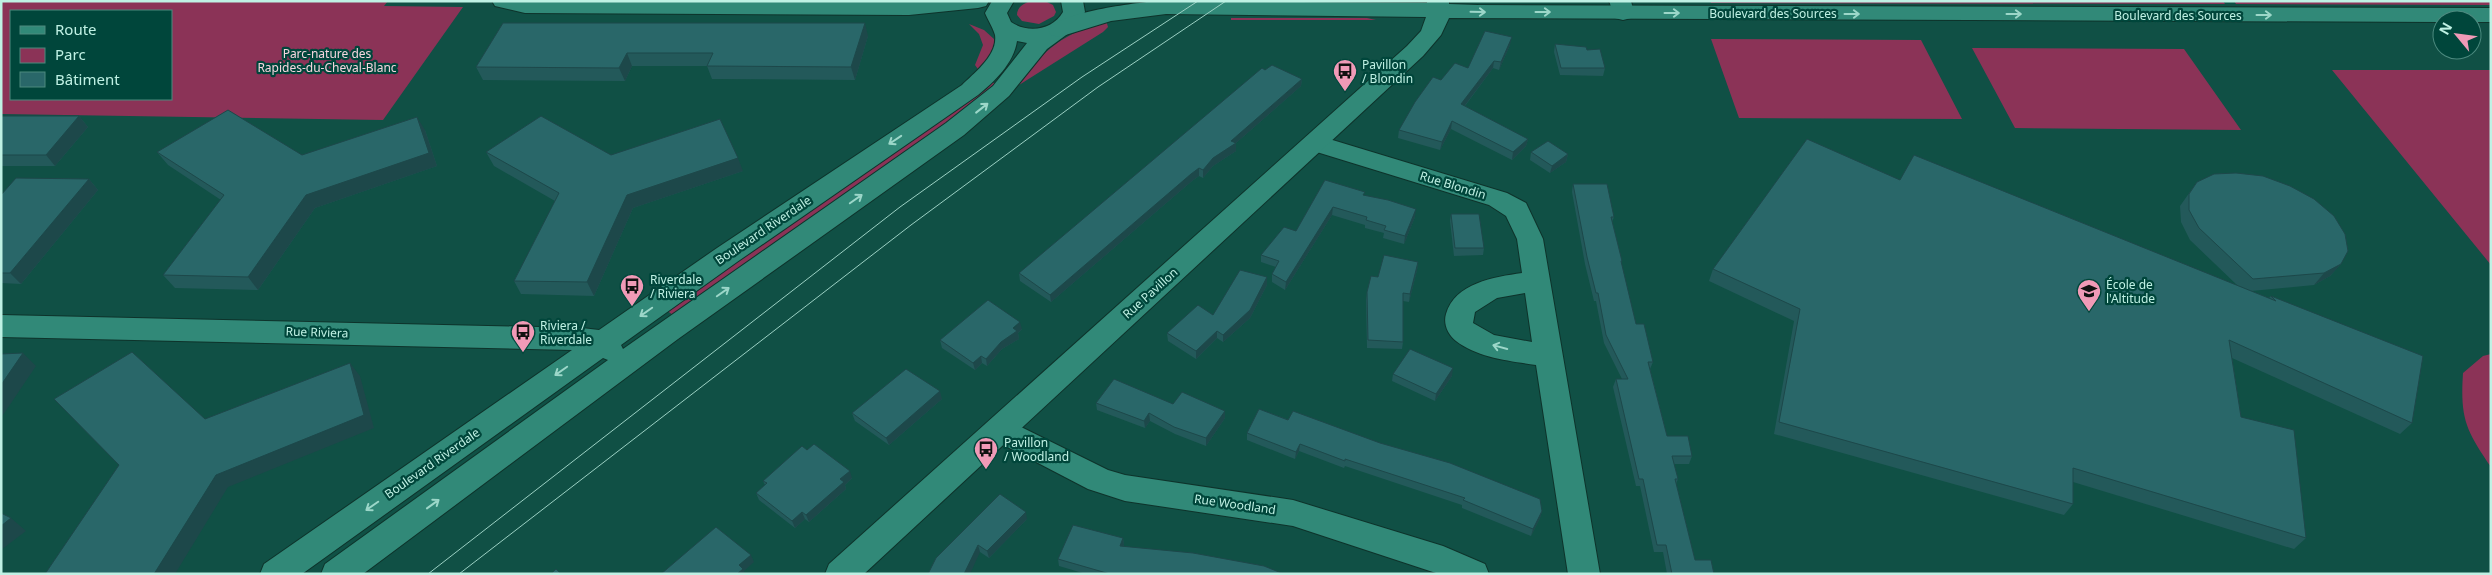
<svg xmlns="http://www.w3.org/2000/svg" width="2492" height="575" font-family="'Noto Sans',sans-serif">
	<style>
		.green { fill: #8b3357; fill-rule: evenodd }
		.lines { fill: none; stroke-linecap: round; stroke-linejoin: round }
		.street-casing { stroke: #0e332b; stroke-width: 2 }
		.secondary-casing { stroke: #0e332b; stroke-width: 2 }
		.street { fill: #318978; fill-rule: evenodd }
		.secondary { fill: #318978; fill-rule: evenodd }
		.tram { stroke: #9bd0c3; stroke-width: 1 }
		.wall { fill: #23595a }
		.shaded-wall { fill: #1d484a }
		.building { fill: #296769; stroke: #1d484a }
		.oneway { stroke: #9cd7c9 }
		.labels { text-anchor: middle; dominant-baseline: central; stroke-width: 4.5; stroke-linejoin: round; paint-order: stroke }
		.street-label { font-size: 12px; fill: #bff1e4; stroke: #00463b }
		.park-label { font-size: 12px; fill: #f5d5de; stroke: #00463b }
		.poi-label { font-size: 12px; fill: #bff1e4; stroke: #00463b; text-anchor: start }
	</style>
	<rect width="100%" height="100%" fill="#105045"/>
	<path class="green" d="M1,1h387l-4,5 79,1 -80,113 -382,-6zM11,11h160v88h-160z
		M1031,1h14l8,4 3,7 -2,4 -15,8 -17,-3 -5,-6c0,-8 7,-12 14,-14z
		M1710,1h513l2,3 -514,-1z
		M2234,1h257v4l-255,-1z
		M1231,18h136l9,2h-145z
		M1106,20l2,7 -5,5 -84,53c28,-40 42,-48 87,-65z
		M969,24l15,6 10,9v12l-14,21 -5,-7 8,-20 -4,-11z
		M1711,39l210,1 41,79 -223,-1z
		M1972,48l212,1 57,81 -226,-2z
		M2332,70h159v195z
		M991,82l7,2 -17,15 -308,216 -7,-5z
		M2491,354v113c-25,-37 -31,-48 -28,-94l20,-17z"/>
	<g class="lines">
		<g class="street-casing">
			<path id="street" d="M492,1h497l-3,5 -8,2 -69,7 -384,-2 -30,-7z
				M992,1h22l-7,12 4,9c16,11 41,9 52,-10l-2,-11h22l2,11 -8,15 -30,22 -38,47 -45,39 -286,204 -315,235h-42l4,-10 283,-204 -5,-2 -301,216h-42l4,-10 308,-214 -571,-13v-22l581,13 17,2 118,-82 245,-163c12,-12 36,-30 33,-50 -2,-7 -7,-15 -10,-22zM1017,41l10,2 -34,43 -47,37 -323,226 -2,-4 116,-83 241,-167c16,-13 36,-32 39,-54z
				M1609,1h22l3,12 -3,5 -8,2 -8,-2z
				M1316,135l191,58 19,10 17,36 57,335h-32l-32,-209c-26,-4 -58,-7 -80,-24 -8,-6 -13,-17 -10,-27 9,-31 48,-37 76,-41l-5,-34 -11,-23 -17,-11 -182,-56 -3,-6 3,-6zM1525,293l7,49 -38,-7 -21,-12 2,-11 22,-14z
				M1001,417l107,53 17,5 168,25 150,46 42,18 4,10h-50l-146,-48 -168,-25 -37,-12 -98,-51 -4,-9 4,-9z"/>
		</g>
		<g class="secondary-casing">
			<path id="secondary" d="M1157,1l270,2v-2h22v3l29,1 1013,3v14h-19v-2h-30v2l-993,-4 -8,17 -18,21 -559,518h-39l4,-10 578,-518 14,-15 5,-14 -260,-3 -55,7 -52,16 -8,-2 -3,-5c11,-18 87,-27 109,-29z"/>
		</g>
		<use href="#street" class="street"/>
		<use href="#secondary" class="secondary"/>
		<path class="tram" d="M428,574l472,-367 182,-130 116,-76
			M459,574l452,-349 187,-138 128,-86"/>
	</g>
	<path class="wall" d="M503,23l365,13 -13,44 -143,-1 -5,-13h-75l-7,15 -142,-1 -7,-13z
		M1555,44l32,6 18,18 -2,8 -43,-1 -6,-23z
		M1510,45l-11,25 -6,-2 -28,38 63,33 -2,7 -14,14 -61,-31 -11,21 -42,-12 1,-8 42,-50 27,-12z
		M1302,79l-1,7 -65,57v8l-23,15 -10,12 -4,-2 -7,5 -141,121 -31,-21 -1,-8z
		M1,116h78l9,11 -33,39h-54z
		M425,130l12,36 -122,42 -57,82 -83,-2 -12,-13 58,-75 -53,-35 -11,-13 145,3z
		M486,152l125,3 132,16 -110,37 -39,88 -73,-2 -7,-13 41,-80 -61,-35z
		M1531,152l37,2 -2,8 -16,11 -20,-13z
		M89,179l9,11 -77,94 -20,-1v-88z
		M1325,180l90,37 -11,27 -21,-6 1,-5 -19,-5v-3l-33,-10 -47,75 -13,-8v-8l4,-7 -15,-5v-7l35,-24z
		M2197,182l144,82 -11,12 -16,9 -63,6 18,7 2,-2 141,127 -12,11 -168,-76 9,59 65,121 -12,11 -221,-67v22l-9,11 -290,-81 20,-113 -85,-40 4,-12 524,16 -47,-45 -9,-18 -1,-16z
		M1573,184l41,33 -2,5 10,39 -1,4 15,59 17,38 -3,7 17,67 25,20 -3,8h-15l4,15 -2,5 19,76 19,14h-47l-4,-22h-9l-14,-66h-4l-23,-99 3,-8h6l-18,-36 -8,-42h-2l-9,-37 -13,-72z
		M1451,214l33,34 -1,7 -29,1 -4,-35z
		M1418,262l-1,8 -8,32 -6,-1v41l-1,7 -35,-1 -1,-48 1,-8 11,-15z
		M1267,277v8l-17,33 -27,24 -6,-4 -21,21 -28,-18 -1,-8 46,-18z
		M1022,329l-4,4 1,6 -17,10 -15,17 -5,-3 -7,7 -33,-22 -2,-8z
		M1393,374l59,2 -17,25 -43,-20z
		M942,399l-53,46 -34,-24 -3,-8z
		M1096,403l77,1 52,14 -19,28 -31,-12 -25,-13 -5,7 -48,-18z
		M1259,409l283,102 -2,7 -9,18 -69,-28v-3l-117,-39 -1,2 -45,-17 -4,8 -48,-19v-7z
		M807,450l45,28 -7,7 1,4 -37,33 -4,-3 -10,9 -36,-28 -3,-7 9,-8 -2,-4z
		M1027,519l-38,39 -9,-6 -44,6z
		M1123,538l1,7 -1,2 161,27h-198l-27,-8 -1,-7z"/>
	<path class="shaded-wall" d="M865,23l3,13 -13,44 -4,-13z
		M1512,37l-2,8 -11,25 2,-8z
		M627,53l5,13 -7,15 -6,-13z
		M1494,61l-1,7 -33,44 1,-8z
		M1302,79l-1,7 -65,57v8l-23,15 -10,12v-8l10,-12 18,-17z
		M79,116l9,11 -33,39 -9,-11z
		M417,117l8,13 12,36 -122,42 -57,82 -10,-13 58,-82z
		M1452,121l-1,8 -11,21 2,-8z
		M1528,139l-2,7 -14,14 1,-8z
		M1568,154l-2,8 -16,11 2,-7z
		M738,158l5,13 -110,37 -39,88 -7,-14 40,-87z
		M1199,168v8l-7,5 -141,121 -1,-7 141,-121z
		M89,179l9,11 -77,94 -11,-11z
		M1333,207l-1,8 -47,75 1,-8z
		M1416,209l-1,8 -11,27 1,-8z
		M1418,262l-1,8 -8,32 1,-8z
		M2341,264l-11,12 -16,9 10,-12z
		M1267,277v8l-17,33 -27,24v-7z
		M1020,322l2,7 -4,4 1,6 -17,10 -15,17 -1,-7 15,-17z
		M1217,331v7l-21,21v-8z
		M23,353l13,13 -35,52v-33z
		M981,356l1,7 -7,7 -2,-7z
		M350,363l10,13 14,52 -146,59 -53,87h-21l62,-99z
		M1453,368l-1,8 -17,25 1,-7z
		M940,391l2,8 -53,46 -3,-7z
		M1225,411v7l-19,28v-8z
		M1149,413l1,8 -5,7 -1,-7z
		M1300,444l-1,7 -4,8 1,-7z
		M850,471l2,7 -7,7 1,4 -37,33 -3,-7 34,-36z
		M1542,511l-2,7 -9,18 2,-7z
		M802,512l3,7 -10,9 -3,-7z
		M1026,512l1,7 -38,39 -2,-7z
		M11,518l15,13 -25,19v-24z
		M1123,538l1,7 -4,8v-7z
		M978,545l2,7 -10,22h-6z
		M751,555l3,7 -10,9 1,3h-8l2,-9z"/>
	<path class="building" d="M503,23h362l-14,44 -144,-1 6,-13h-86l-8,15 -143,-1z
		M1485,31l27,6 -11,25 -7,-1 -33,43 67,35 -15,13 -61,-31 -10,21 -43,-12 16,-28 18,-25 8,3 14,-17 13,5z
		M1555,44l31,3 1,3 13,-1 5,19h-44z
		M1272,65l30,14 -71,62 5,2 -23,15 -10,12 -4,-2 -8,6 -141,121 -31,-22 243,-205 3,2z
		M228,110l74,45 115,-38 12,36 -123,42 -58,82 -85,-2 61,-80 -67,-43z
		M1,116h78l-33,39h-45z
		M541,116l70,39 109,-36 18,39 -111,37 -40,87 -73,-1 45,-88 -73,-41z
		M1807,139l93,41 14,-25 362,146 -5,-5 152,60 -11,67 -183,-83 12,77 53,13 12,108 -233,-70v36l-294,-82 21,-113 -87,-40z
		M1548,141l20,13 -16,12 -21,-14z
		M2236,173l27,3 27,10 24,13 20,17 11,18 3,17 -7,13 -17,9 -71,6 -54,-51 -10,-18v-16l8,-12 17,-8z
		M16,178l73,1 -79,94h-9v-78z
		M1325,180l40,12 -2,3 25,5 28,9 -11,27 -21,-6 2,-4 -20,-6 1,-3 -34,-10 -47,75 -14,-8 7,-13 -18,-6 23,-28 12,4z
		M1573,184h34l7,33h-3l11,44h-1l15,63h8l9,38h-5l19,74h21l4,20h-20l6,23h-3l20,81h16l3,14h-42l-6,-29h-9l-14,-66h-4l-23,-100h12l-22,-44 -8,-42h-2l-9,-36z
		M1451,214h28l5,34h-29z
		M1384,255l34,7 -8,32 -7,-1v49l-35,-2 -1,-48 4,-16 7,1z
		M1240,270l27,7 -17,33 -27,25 -6,-4 -21,20 -29,-18 31,-28 15,10z
		M988,300l32,22 -7,6 4,3 -16,11 -15,17 -5,-3 -8,7 -33,-23z
		M1410,349l43,19 -17,26 -43,-20z
		M132,352l73,67 145,-56 14,52 -148,60 -62,99h-109l74,-109 -65,-66z
		M23,353l-22,32v-31z
		M906,369l34,22 -54,47 -34,-25z
		M1114,379l59,25 9,-12 43,19 -19,27 -32,-11 -25,-14 -5,8 -48,-18z
		M1259,409l29,11 5,-9 87,32 70,20 90,36 2,12 -9,18 -70,-29 2,-2 -120,-39v2l-45,-17 -4,8 -49,-19z
		M814,444l36,27 -10,8 4,3 -38,33 -4,-3 -10,9 -36,-28 11,-10 -4,-2 39,-35 5,4z
		M1000,494l26,18 -39,39 -9,-6 -14,29h-36l8,-16z
		M1,513l10,5 -10,8z
		M1073,525l50,13 -3,8 73,7 71,13 20,8h-174l-52,-15z
		M716,527l35,28 -12,10 4,4 -6,5h-76z
		M556,569l5,5h-10z"/>
	<defs><path id="oneway-shaft" d="M-6 0H5M1.5-3L5.5 0L1.5 3" fill="none" stroke-width="1.6" stroke-linecap="round" stroke-linejoin="round" transform="scale(1.25)"/></defs>
	<g class="oneway">
		<use href="#oneway-shaft" transform="translate(1478 12) rotate(1)"/>
		<use href="#oneway-shaft" transform="translate(1543 12)"/>
		<use href="#oneway-shaft" transform="translate(1672 13)"/>
		<use href="#oneway-shaft" transform="translate(1852 14)"/>
		<use href="#oneway-shaft" transform="translate(2014 14)"/>
		<use href="#oneway-shaft" transform="translate(2264 15)"/>
		<use href="#oneway-shaft" transform="translate(982 108) rotate(-38)"/>
		<use href="#oneway-shaft" transform="translate(895 140) rotate(146)"/>
		<use href="#oneway-shaft" transform="translate(856 199) rotate(-35)"/>
		<use href="#oneway-shaft" transform="translate(723 292) rotate(-35)"/>
		<use href="#oneway-shaft" transform="translate(646 312) rotate(145)"/>
		<use href="#oneway-shaft" transform="translate(1500 347) rotate(-165)"/>
		<use href="#oneway-shaft" transform="translate(561 371) rotate(145)"/>
		<use href="#oneway-shaft" transform="translate(433 504) rotate(-36)"/>
		<use href="#oneway-shaft" transform="translate(372 506) rotate(145)"/>
	</g>
	<defs>
		<g id="bus-pin" transform="scale(1.25)"><path d="M0 17L-7.5 6A9.5 9.5 0 1 1 7.5 6Z" fill="#f09ab7" stroke="#00463b"/><path d="M-5-6H5V4H4V6H2V4H-2V6H-4V4H-5ZM-3.5-4V0h7V-4ZM-3.5 1.2v1.5H-2V1.2ZM2 1.2v1.5H3.5V1.2Z" fill="#111"/></g>
		<g id="school-pin" transform="scale(1.25)"><path d="M0 17L-7.5 6A9.5 9.5 0 1 1 7.5 6Z" fill="#f09ab7" stroke="#00463b"/><path d="M0-5L7-2L0 1L-7-2ZM-4 1L0 2.5L4 1V4Q0 6-4 4Z" fill="#111"/></g>
	</defs>
	<g fill-rule="evenodd">
		<use href="#bus-pin" x="1345" y="71"/>
		<use href="#bus-pin" x="632" y="286"/>
		<use href="#school-pin" x="2089" y="291"/>
		<use href="#bus-pin" x="523" y="332"/>
		<use href="#bus-pin" x="986" y="449"/>
	</g>
	<g class="labels">
		<g class="street-label">
			<text x="1773" y="13">Boulevard des Sources</text>
			<text x="2178" y="15">Boulevard des Sources</text>
			<text transform="translate(1453 185) rotate(17)">Rue Blondin</text>
			<text transform="translate(763 230) rotate(-34)">Boulevard Riverdale</text>
			<text transform="translate(1150 293) rotate(-42)">Rue Pavillon</text>
			<text transform="translate(317 332) rotate(2)">Rue Riviera</text>
			<text transform="translate(432 463) rotate(-35)">Boulevard Riverdale</text>
			<text transform="translate(1235 504) rotate(8)">Rue Woodland</text>
		</g>
		<g class="park-label">
			<text x="327" y="53">Parc-nature des<tspan x="327" dy="14">Rapides-du-Cheval-Blanc</tspan></text>
		</g>
		<g class="poi-label">
			<text x="1362" y="64">Pavillon<tspan x="1362" dy="14">/ Blondin</tspan></text>
			<text x="650" y="279">Riverdale<tspan x="650" dy="14">/ Riviera</tspan></text>
			<text x="2106" y="284">École de<tspan x="2106" dy="14">l'Altitude</tspan></text>
			<text x="540" y="325">Riviera /<tspan x="540" dy="14">Riverdale</tspan></text>
			<text x="1004" y="442">Pavillon<tspan x="1004" dy="14">/ Woodland</tspan></text>
		</g>
	</g>
	<rect width="2492" height="575" fill="none" stroke="#bff1e4" stroke-width="5"/>
	<rect x="10" y="10" width="162" height="90" fill="#00463b" stroke="#4c8a7f"/>
	<rect x="20" y="26" width="25" height="8" fill="#318978" stroke="#4c8a7f"/>
	<text x="55" y="35" font-size="15" fill="#bff1e4">Route</text>
	<rect x="20" y="48" width="25" height="15" fill="#8b3357" stroke="#4c8a7f"/>
	<text x="55" y="60" font-size="15" fill="#bff1e4">Parc</text>
	<rect x="20" y="72" width="25" height="15" fill="#296769" stroke="#4c8a7f"/>
	<text x="55" y="85" font-size="15" fill="#bff1e4">Bâtiment</text>
	<g transform="translate(2457 35) rotate(299)"><circle r="24" fill="#00463b" stroke="#4c8a7f"/>
	<path d="M0-4L9 19L0 12L-9 19Z" fill="#f09ab7"/>
	<text y="-8" font-size="14" font-weight="bold" text-anchor="middle" fill="#bff1e4">N</text>
	</g>
</svg>
